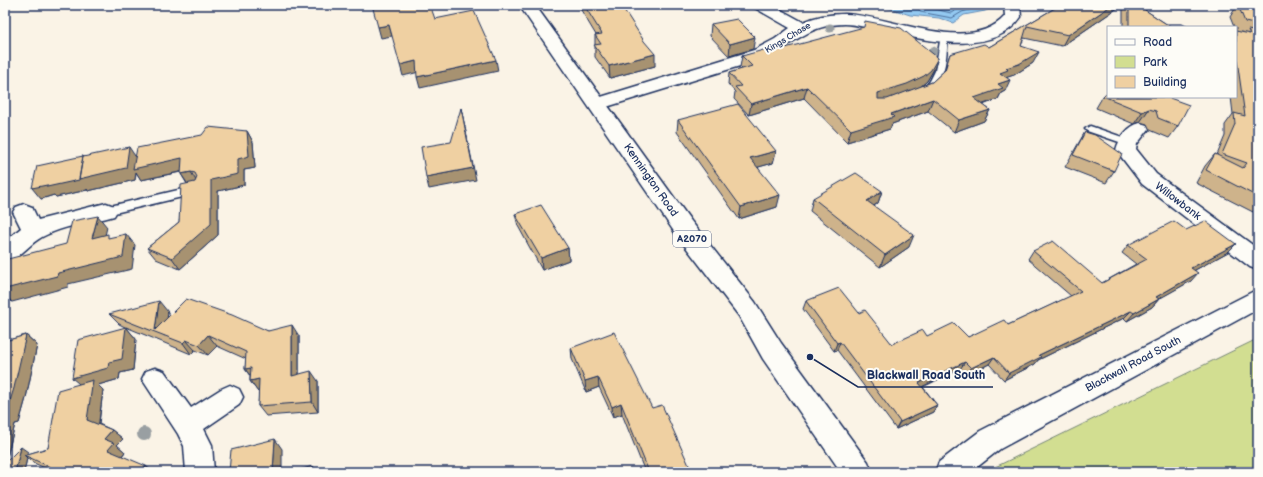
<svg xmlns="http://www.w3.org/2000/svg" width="1263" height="477" font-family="'Balsamiq Sans',sans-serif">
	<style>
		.green { fill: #d2de91; stroke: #768678 }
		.water { fill: #93c9f1; stroke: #638bb6 }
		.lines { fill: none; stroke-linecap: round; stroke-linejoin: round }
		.shore { stroke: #4b6d99; stroke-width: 1 }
		.lane-casing { stroke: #1b2f5e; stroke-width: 3 }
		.street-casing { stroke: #1b2f5e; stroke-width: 3 }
		.primary-casing { stroke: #1b2f5e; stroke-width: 3 }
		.lane { fill: #fdfcf7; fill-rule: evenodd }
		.street { fill: #fdfcf7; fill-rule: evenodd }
		.primary { fill: #fdfcf7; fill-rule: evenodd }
		.tree { fill: #999fa2 }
		.wall { fill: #ceb38b; stroke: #1b2f5e }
		.shaded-wall { fill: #a79271; stroke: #1b2f5e }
		.building { fill: #efd0a2; stroke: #1b2f5e }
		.labels { text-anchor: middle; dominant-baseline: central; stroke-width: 4; stroke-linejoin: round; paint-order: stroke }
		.far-street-label { font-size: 9px; fill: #1b2f5e; stroke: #fdfcf7 }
		.shield { fill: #fdfcf7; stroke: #5f6c8c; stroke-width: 1 }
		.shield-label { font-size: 10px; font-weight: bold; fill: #1b2f5e }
		.street-label { font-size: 11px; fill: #1b2f5e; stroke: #fdfcf7 }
		.leader { fill: none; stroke: #1b2f5e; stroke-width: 1.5 }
		.callout-dot { fill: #1b2f5e; stroke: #fdfcf7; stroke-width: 1.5 }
		.callout-label { font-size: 12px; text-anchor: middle; font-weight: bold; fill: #1b2f5e; stroke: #fdfcf7; stroke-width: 4; stroke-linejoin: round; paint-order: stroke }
	</style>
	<rect width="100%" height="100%" fill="#faf3e6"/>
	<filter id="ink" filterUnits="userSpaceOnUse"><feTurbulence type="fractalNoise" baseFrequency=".025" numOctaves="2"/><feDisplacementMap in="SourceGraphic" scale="8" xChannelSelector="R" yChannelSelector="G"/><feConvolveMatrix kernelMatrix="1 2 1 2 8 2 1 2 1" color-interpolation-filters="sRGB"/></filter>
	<g filter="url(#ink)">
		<path class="green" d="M1258,338v134h-273l268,-131z"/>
		<path class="water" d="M889,5l24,3 7,-3h71v3l-6,3 -21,4 -11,8 -14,-5 -29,-3 -24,-8z"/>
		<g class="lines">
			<path class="shore" d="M920,5v7l32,6 10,-6 25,-7
				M925,5l1,2 25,6 10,-6 8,-2"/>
			<g class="lane-casing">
				<path id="lane" d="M1154,25h28l4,2h-33z
					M941,35h3l4,2c-2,19 -1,38 -16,52h-6l-1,-2 5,-6 5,-10z
					M1090,126l41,14 2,2 -5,3 -41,-14 -2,-2z
					M195,186l4,1 1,3 -1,3 -93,22 -5,-4 5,-4z"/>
			</g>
			<g class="street-casing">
				<path id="street" d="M752,5h20l31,17c13,-6 29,-8 42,-8 45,1 125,42 160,2l-1,-11h16l1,12c-30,44 -106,20 -149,12 -8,-2 -18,-5 -27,-5 -34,0 -51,19 -79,34l-163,50 -6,2 -6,-2 -3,-4 3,-4 163,-50 21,-11 15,-11 -35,-20z
					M1140,123l7,2 2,4 -12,15 -1,5 20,25 102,75v21l-8,-3 -108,-83 -26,-34c3,-12 12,-24 24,-27z
					M106,203l8,3 3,5 -3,5c-24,7 -50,9 -72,21 -13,7 -23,22 -37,27v-23l16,-13 -8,-16 3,-5 8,-3 8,3 6,13z
					M1258,289v20l-258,140 -29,23h-36l4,-10 41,-31z
					M155,368l9,3 27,37 30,-19 9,-4 9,4 4,8 -4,8 -35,24 8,16 2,27h-28l-2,-26 -6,-12 -36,-55 4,-8z"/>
			</g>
			<g class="primary-casing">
				<path id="primary" d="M519,5h16l156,216 64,81 26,41 87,119 4,10h-31l-78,-113 -24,-43 -64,-83z"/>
			</g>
			<use href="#lane" class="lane"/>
			<use href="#street" class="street"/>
			<use href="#primary" class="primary"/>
		</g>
		<g class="tree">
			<circle cx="830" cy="28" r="4.5"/>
			<circle cx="933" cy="51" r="4.5"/>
			<circle cx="144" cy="434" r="7"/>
		</g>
		<path class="wall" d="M578,5h43l34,61 -45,12 -15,-21v-22h1z
			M1060,5h62l-60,41 -38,-8 -3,8 12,17 -19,12 -7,2 -2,14 -4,2 -3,6 -15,6 7,5 -6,11 -30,11 -26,-21 -36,13 -2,5 -43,13 -43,-44 -55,17 -15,-16 1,-7 -7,-8 1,-11 13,-4 -2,-2 2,-11 28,-4 168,6 -4,11 -7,12 -5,5 10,-4 12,-11 6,-17 39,-7z
			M1123,5h26l-4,5 26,17h-48z
			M1235,5h23v202l-5,5 -57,-29 9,-17 10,-12 2,1 8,-19v-11l8,-11 -2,-17h5v-70h-2l-4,-10 6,-10z
			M711,24l42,25 -24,7 -19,-20z
			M1103,96l64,1 11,29 -9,12 -19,-8 -3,-6 -7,-2 -6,2 -38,-16z
			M678,120l98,31 -3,12 -15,4 19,40 -38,12 -62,-87z
			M247,131l6,11 2,26 -11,2v15l-26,6v44l-38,34 -24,-10 -9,-11 32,-26 8,-38 -6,-10v-2l-40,8 -5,-8 -1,8 -47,11 -1,-2v1l-31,7 -2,-2 -13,4 42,-43v1h52z
			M1085,132l29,39 -8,12 -41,-16 13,-23z
			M882,191l-4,12 -4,3 35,41 -29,20 -70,-56 3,-13z
			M515,214l53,34 1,12 -27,10 -24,-44z
			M1186,230l42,22 -33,18 -4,11 -33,18h1l-7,8 -25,14 -3,-3 -86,42 -3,4 -31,16 -15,-16 -23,12 -6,-7 -37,18 14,18 -4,7 -37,17 -59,-79 -3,1 -31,-42 3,-8 53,12 33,31 76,-7 40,-12 63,-29 -43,-37 5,-8 69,32 34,-19 -14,-11 6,-8z
			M168,312l-1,6 101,13 31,5v38l19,7v31l-52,4 -8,-10 1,-15 -1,1 -8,-11v-5l-5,-7 1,-10 -29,-13 -9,9 -13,-5 -4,4 -65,-27 10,12 -3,31 -13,3 -1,6 -21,6 5,5 -4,34 13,6 11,9 -6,6 8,7 -3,4 31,16h-99l-18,-8 -9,-6 -3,14h-19v-131l21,-6 11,10 -11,53 -7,25 -4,1 -9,38 22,-10v2l20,-6 31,-64 46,-57 -6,-3 -10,-10z
			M571,348l81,60 40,64h-47l-23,-58 -9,3 -14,-30 -13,5 -14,-33z"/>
		<path class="shaded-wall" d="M1112,5h10l-60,41 6,-11z
			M1144,5h5l-14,14 7,-11z
			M389,25l3,11 -11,2 -3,-11z
			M755,37l-2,12 -24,7 1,-12z
			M1039,52l-6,11 -19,12 -9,3 -5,-5 6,-5z
			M655,54v12l-45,12 -1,-12z
			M938,58l-4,11 -7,12 -7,6 -45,17 3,-11z
			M496,60l2,11 -78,17 -3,-11z
			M416,61l3,11 -16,4 -3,-11z
			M1010,80l-5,11 -4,2 -3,6 -29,10 5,-11 24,-14z
			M807,87l-3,11 -55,17 2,-11z
			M933,99l-5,12 -36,13 -2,5 -43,13 4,-12 40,-16z
			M461,108l15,72 -47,9 -3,-12 47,-9z
			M1149,109l-9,13 -6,2 8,-12z
			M990,110l-6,11 -30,11 5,-12z
			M247,131l6,11 2,26 -11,2v15l-26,6v44l-38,34 -8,-11 39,-78 27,-21z
			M129,147l8,12 45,-1 7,12 -48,10 -5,-8 -1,8 -47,11 -1,-2v1l-31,7 -2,-2 -13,4 -9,-11 51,-32 8,11z
			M776,151l-3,12 -25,7 2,-12z
			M191,172l7,12 -9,2 -8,-12z
			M882,191l-4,12 -15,10 4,-12z
			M780,195l-3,12 -38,12 2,-12z
			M98,216l9,11 -5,22 -10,-11z
			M126,234l9,11 -3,24 -64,15v3l-56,15 -7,-7v-6l53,-16z
			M914,235l-5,12 -29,20 5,-12z
			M1236,244l-8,8 -44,24 7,-8z
			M568,248l1,12 -27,10 -1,-12z
			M1198,273l-7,8 -43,24 8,-8z
			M1159,299l-7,8 -25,14 7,-8z
			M159,301l9,11 -3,24 -10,-6z
			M1131,311l-7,7 -86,42 -3,4 -31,16 5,-7 30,-18z
			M292,325l7,11v50l-7,-10z
			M126,327l10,12 -3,31 -13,3 -1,6 -21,6 5,5 -5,39 -11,-9 -2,-31 -13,-11 37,-16z
			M26,335l11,10 -11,53 -7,25 -4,1 -10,41v-51z
			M208,335l9,11 -9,9 -9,-10z
			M186,340l9,10 -4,4 -8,-11z
			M840,342l-3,8 -3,1 3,-8z
			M994,357l-5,7 -23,12 5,-8z
			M965,362l-5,7 -45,21 4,-7z
			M251,368l2,11 -8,-10z
			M311,371l7,10v31l-6,-10z
			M598,377l1,10 -13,5 -1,-11z
			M259,379l8,10 -9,3 -8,-11z
			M621,403l1,11 -9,3 -1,-10z
			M937,405l-4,7 -37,17 4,-7z
			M112,430l11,9 -6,6 8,7 -6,7 -11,-9 -4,-11z
			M275,439l7,10v23h-9z
			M21,447l7,5 -1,5 -3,-2 3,3 -3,14h-9z
			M146,466l7,6h-8l-2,-2z
			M313,466l4,6h-4z"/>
		<path class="building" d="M372,5h58l5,14 39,-8 22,49 -79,17 -1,-16 -16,4 -11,-40 -11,2z
			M584,5h37l23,36 11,13 -46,12 -15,-21 7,-1 -6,-9 7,-1z
			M1060,5h52l-44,30 -41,-9 -6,20 18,6 -20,12 -13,4 2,2 -8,3 10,7 -12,4 5,4 -29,10 16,12 -31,10 -26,-21 -42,15 3,3 -43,13 -44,-43 -56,17 -16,-17 6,-1 -12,-13 23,-7 -10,-10 25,-7 3,3 94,-25 1,-6 36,7 37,30 -7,12 -7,6 -17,8 -29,9v6h9l45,-17 13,-12 5,-16 34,-10 5,3z
			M1129,5h15l-2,3 29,19h-42z
			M1238,5h20v20l-13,-3z
			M737,19l18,18 -25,7 -19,-20z
			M1248,30l10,2v165l-52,-27 9,-16 28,14 4,-5 -25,-9 13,-30 -1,-11 11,3 -9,-63v-22l14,3z
			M1108,91v6h59l22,8 -11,21 -20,-8 -2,-7 -7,-2 -7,3 -39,-16z
			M738,104l38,47 -26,7 30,37 -39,12 -63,-87z
			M461,108l12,60 -47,9 -5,-30 30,-5z
			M208,127l39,4 2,25 -11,3v15l-27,6v44l-39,34 -25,-10 32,-26 2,-37 14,-3 2,-5 -2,-4 -4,-1 -10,2 1,-16 -49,11 4,-21 65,-13z
			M1085,132l10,3 27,19 -8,17 -41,-16z
			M129,147l-3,21 -47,11 4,-22z
			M83,156l-4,24 -32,7v-2l-15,3 5,-22z
			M856,173l26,18 -15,10 47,34 -29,20 -72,-57z
			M541,205l27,43 -27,10 -26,-44z
			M98,216l-6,22 16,-4v4l18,-4 -3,23 -65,16 -1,3 -52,13v-19l3,-11 58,-15 6,-23z
			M1174,221l12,9 19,-9 31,23 -45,24 7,5 -42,24 3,2 -25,14 -3,-2 -92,44 2,2 -32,16 -15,-16 -23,11 -6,-6 -46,21 18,22 -37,17 -60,-80 -3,1 -31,-42 33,-13 20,25 6,-3 27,34 31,-14 4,6 27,-13 14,14 36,-17 4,5 73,-34 -48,-40 20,-10 49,42 45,-24 -19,-14z
			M186,299l46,16 36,16 24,-6v51l19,-5 1,31 -54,4 1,-27 -9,2 1,-13 -6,1 1,-17 -38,-17 -9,10 -13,-5 -3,3 -74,-29 50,-13 -4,29z
			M126,327l-4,32 -13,3 -1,6 -36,10 6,-38z
			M614,332l38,76 10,-3 30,67h-43l-28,-69 -9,4 -14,-30 -13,4 -14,-33z
			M26,335l-12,53 -8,26h-1v-73z
			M93,380l-6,40 25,10 -8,9 10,4 -6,7 38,16 -3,4 3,2h-85l-37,-17 24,-7 10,-58z
			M275,439l-2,33h-44l2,-22z
			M21,447l-6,25h-10v-9z
			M313,466v6h-21z"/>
	</g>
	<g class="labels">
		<g class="far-street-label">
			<text transform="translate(788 38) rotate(-31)">Kings Chase</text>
		</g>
		<rect class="shield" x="673" y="231" width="38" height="16" rx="3"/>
		<g class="shield-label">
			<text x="692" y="239">A2070</text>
		</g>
		<g class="street-label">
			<text transform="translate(651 180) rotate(55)">Kennington Road</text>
			<text transform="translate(1178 201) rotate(37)">Willowbank</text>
			<text transform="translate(1133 364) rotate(-28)">Blackwall Road South</text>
		</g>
	</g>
	<path class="leader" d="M810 357L858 387H993"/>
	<circle class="callout-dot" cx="810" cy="357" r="4"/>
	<g class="callout-label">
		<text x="926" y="379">Blackwall Road South</text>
	</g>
	<rect width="1263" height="477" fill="none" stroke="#fdfcf7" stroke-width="20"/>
	<rect x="10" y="10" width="1243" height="457" fill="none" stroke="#1b2f5e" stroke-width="1.5" filter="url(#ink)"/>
	<rect x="1107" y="26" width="130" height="72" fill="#fdfcf7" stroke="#a3aaba"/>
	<rect x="1115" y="39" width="20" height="6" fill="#fdfcf7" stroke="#a3aaba"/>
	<text x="1143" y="46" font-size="12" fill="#1b2f5e">Road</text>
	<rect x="1115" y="56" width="20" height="12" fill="#d2de91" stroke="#a3aaba"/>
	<text x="1143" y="66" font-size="12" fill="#1b2f5e">Park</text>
	<rect x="1115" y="76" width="20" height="12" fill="#efd0a2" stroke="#a3aaba"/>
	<text x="1143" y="86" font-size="12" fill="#1b2f5e">Building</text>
</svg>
